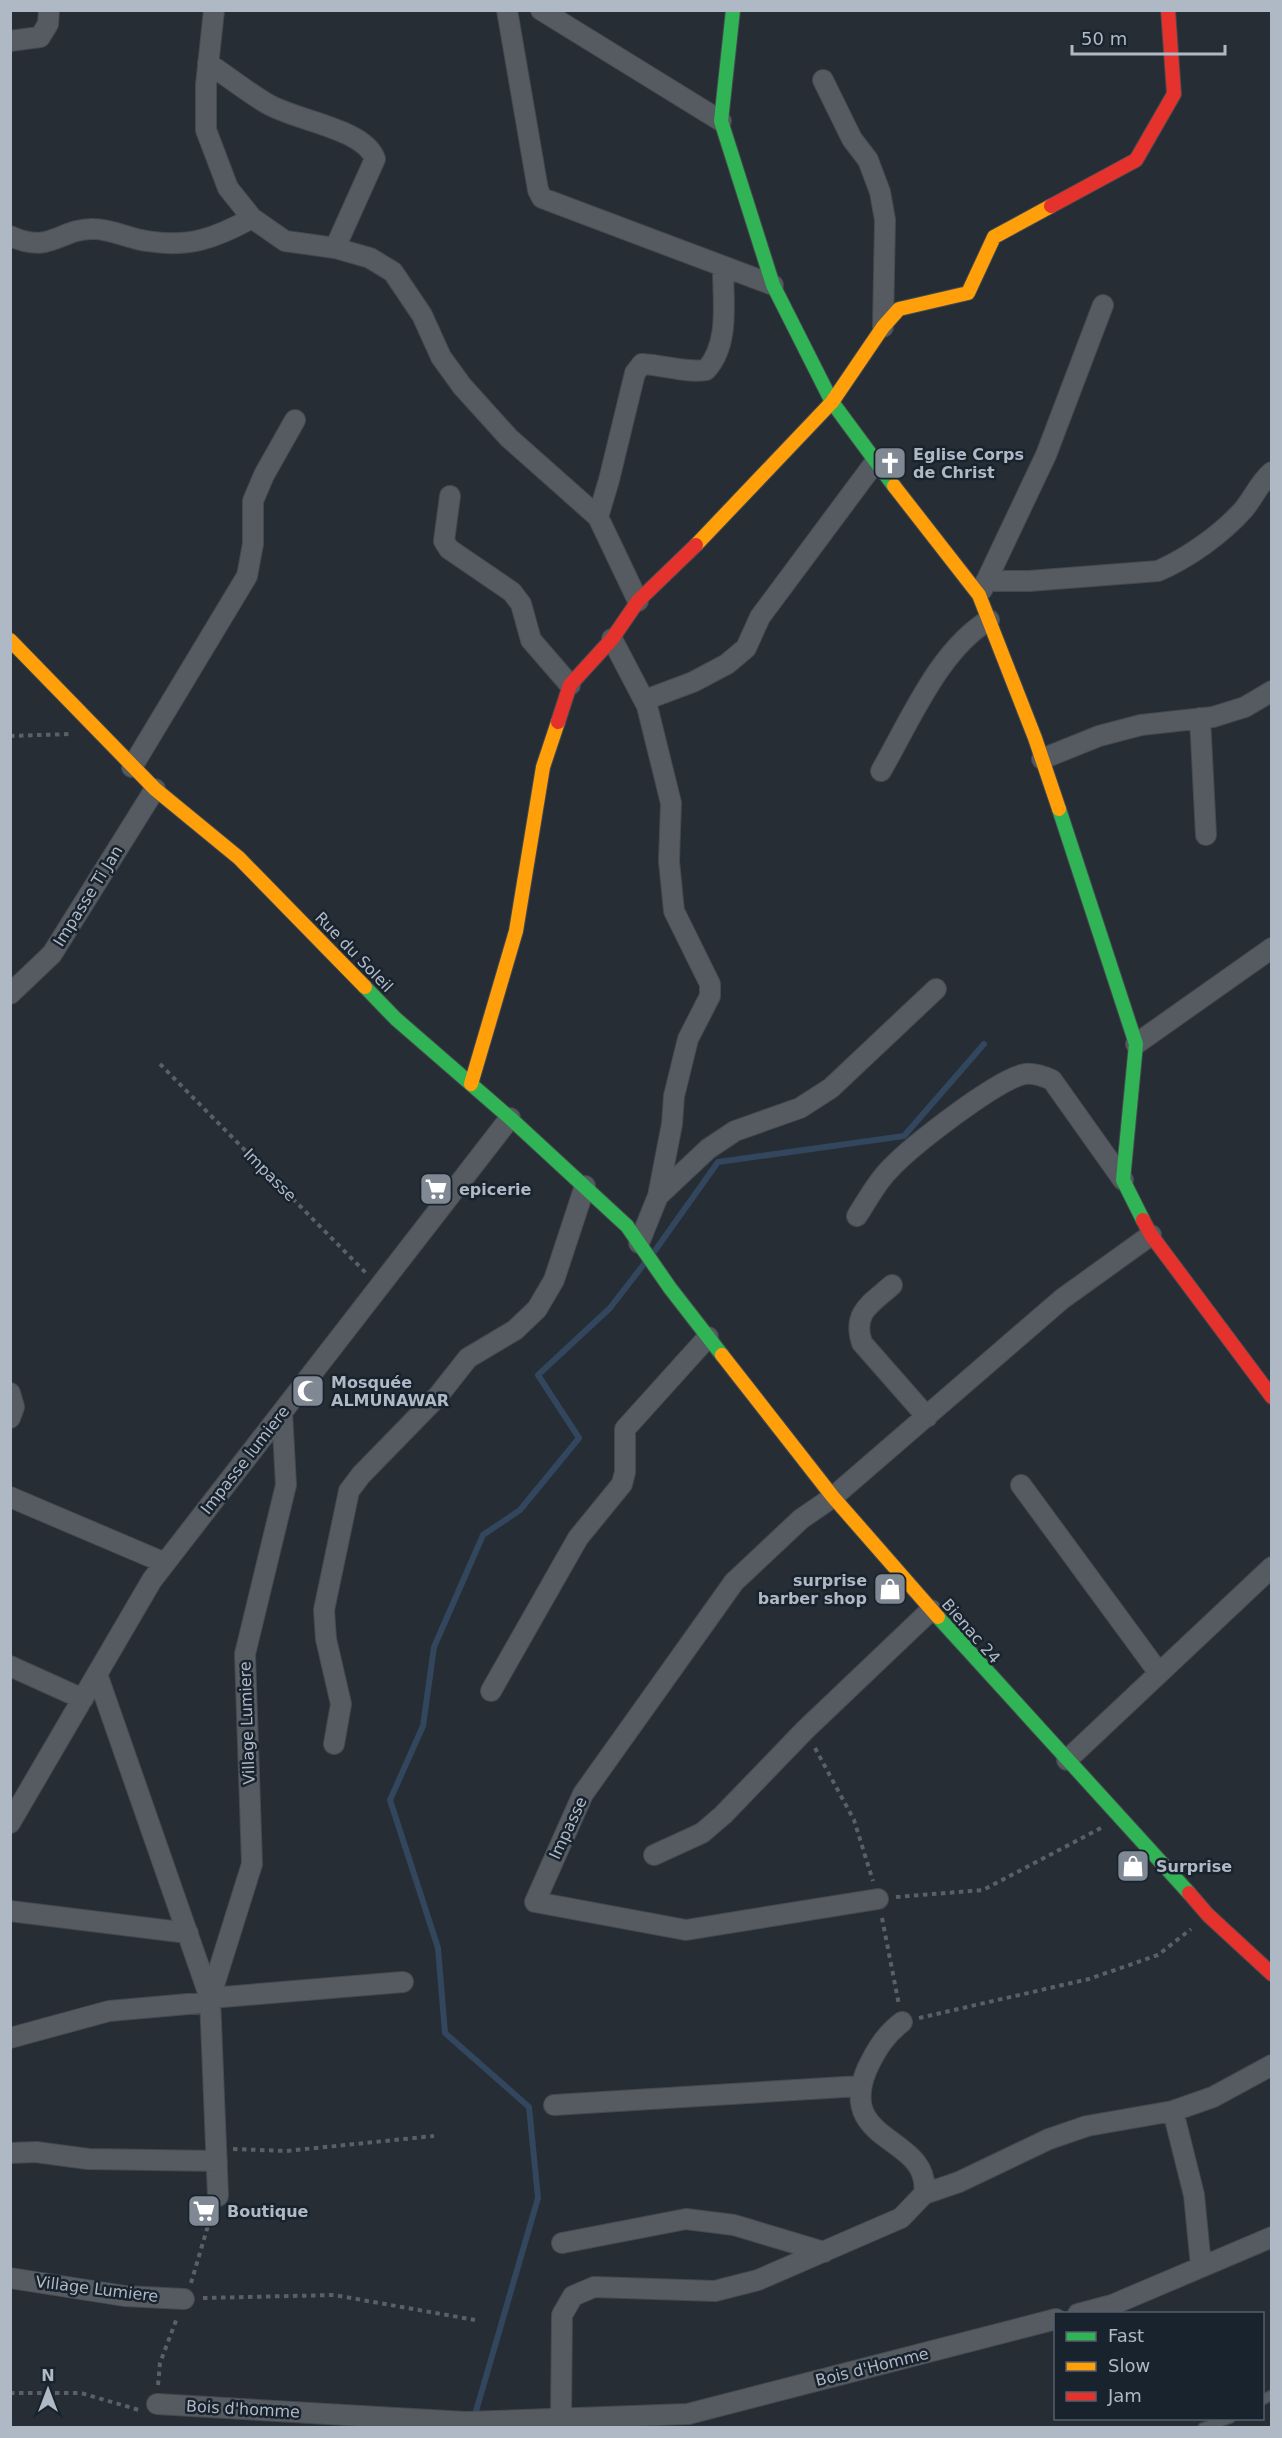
<svg xmlns="http://www.w3.org/2000/svg" width="1282" height="2438" font-family="'DejaVu Sans',sans-serif">
	<style>
		.lines { fill: none; stroke-linecap: round; stroke-linejoin: round }
		.stream { stroke: #32465e; stroke-width: 6 }
		.lane-casing { stroke: #44494f; stroke-width: 12 }
		.street-casing { stroke: #44494f; stroke-width: 22 }
		.fast-casing { stroke: #44494f; stroke-width: 16 }
		.slow-casing { stroke: #44494f; stroke-width: 16 }
		.jam-casing { stroke: #44494f; stroke-width: 16 }
		.path { stroke: #596066; stroke-width: 4; stroke-dasharray: 4.5 4.5; stroke-linecap: butt }
		.lane { stroke: #565b62; stroke-width: 9 }
		.street { stroke: #565b62; stroke-width: 20 }
		.fast { stroke: #30b455; stroke-width: 14 }
		.slow { stroke: #ff9f0a; stroke-width: 14 }
		.jam { stroke: #e5322d; stroke-width: 14 }
		.labels { text-anchor: middle; dominant-baseline: central; stroke-width: 5; stroke-linejoin: round; paint-order: stroke }
		.poi-label { font-size: 16px; font-weight: bold; fill: #afb9c6; stroke: #19232e; text-anchor: start }
		.street-label { font-size: 16px; fill: #afb9c6; stroke: #19232e }
	</style>
	<rect width="100%" height="100%" fill="#262d34"/>
	<g class="lines">
		<path class="stream" d="M654,1252l64,-90 186,-26 80,-92
			M474,2418l64,-220 -9,-91 -84,-74 -7,-85 -48,-148 33,-74 11,-79 49,-112 37,-25 59,-72 -41,-63 72,-67 34,-44"/>
		<g class="lane-casing">
			<path id="lane" d="M1262,2400l10,-5
				M1203,2428l27,-10"/>
		</g>
		<g class="street-casing">
			<path id="street" d="M214,10l-8,75v45l22,58 24,30 33,23 50,7 35,10 23,14 29,43 19,42 21,29 47,52 89,79 40,84
				M507,10l31,180 4,8 231,87
				M541,10l180,111
				M10,41l30,-4 8,-13 1,-14
				M208,63c19,13 38,28 58,40 29,18 98,25 109,56l-40,89
				M823,80l29,59 16,21 12,32 5,28 -2,107
				M10,236c42,19 49,-8 84,-7 17,0 36,10 53,12 42,7 69,-3 105,-23
				M450,496l-6,45 5,8 63,43 9,12 10,36 39,45
				M598,517l11,-37 26,-107 7,-9c22,1 44,9 64,6 24,-26 17,-68 17,-102
				M986,581h43l129,-10c30,-13 64,-37 86,-62 10,-12 15,-26 28,-37
				M982,590l64,-135 57,-150
				M612,639l35,67 24,97 -2,58 5,50 36,73v12l-22,43 -14,57 -2,28 -14,72 -19,47
				M645,700l48,-18 34,-18 19,-16 14,-31 116,-156
				M1200,718l6,117
				M1042,759l57,-23 42,-11 72,-8 32,-10 27,-16
				M132,767l115,-191 6,-32v-43l11,-26 31,-55
				M881,771c29,-50 58,-121 108,-151
				M10,994l42,-40 103,-165
				M1136,1044l136,-96
				M658,1196l50,-47 27,-18 65,-23 31,-20 105,-99
				M857,1216c10,-15 19,-33 32,-46 21,-23 108,-91 136,-96 10,-1 18,2 27,6l71,100
				M892,1285c-21,19 -40,27 -30,58l65,74
				M10,1393l4,14 -4,11
				M1021,1485l138,188
				M10,1497l155,66
				M10,1666l73,33
				M97,1674l113,324 42,-134 -7,-210 41,-169 -4,-73
				M491,1691l87,-153 44,-54 3,-12v-43l83,-92
				M334,1744l7,-40 -15,-65 -2,-29 25,-119 12,-16 77,-79 30,-38 47,-28 22,-21 17,-29 31,-94
				M1067,1760l205,-193
				M10,1823l142,-243 358,-462
				M654,1855l48,-22 21,-18 82,-85 126,-120
				M878,1899l-192,31 -151,-28 48,-108 151,-212 67,-63 32,-22 229,-198 89,-64
				M10,1911l178,22
				M902,2022c-17,13 -26,28 -35,47 -32,76 65,66 57,125
				M10,2038l99,-27 102,-9
				M554,2105l306,-19
				M1173,2111l21,84 7,71
				M10,2153l26,-1 52,7 129,2
				M218,2196l-8,-198 193,-16
				M562,2243l124,-24 48,6 90,27
				M10,2278l115,18 59,3
				M1078,2314l34,-9 160,-68
				M157,2404l308,18 223,-8 368,-95
				M561,2417l1,-102 11,-19 21,-9 121,4 43,-11 143,-62 23,-24 35,-12 90,-43 38,-13 86,-15 40,-14 59,-32"/>
		</g>
		<g class="fast-casing">
			<path id="fast" d="M733,10l-12,111 52,164 59,117 62,84
				M1059,809l77,235 -13,136 20,40
				M365,987l31,32 114,99 117,108 43,62 52,67
				M938,1617l251,276"/>
		</g>
		<g class="slow-casing">
			<path id="slow" d="M894,486l85,109 56,143 24,71
				M696,545l136,-143 51,-75 16,-18 69,-16 26,-56 57,-31
				M10,640l145,149 84,69 126,129
				M471,1084l45,-153 27,-164 15,-45
				M722,1355l111,142 105,120"/>
		</g>
		<g class="jam-casing">
			<path id="jam" d="M1051,206l85,-46 38,-66 -6,-84
				M558,722l12,-37 42,-46 26,-38 58,-56
				M1143,1220l8,15 121,162
				M1189,1893l19,22 64,59"/>
		</g>
		<path class="path" d="M10,736l61,-2
			M160,1064l206,209
			M815,1748l39,72 19,61
			M896,1897l87,-7 118,-62
			M882,1918l17,87
			M919,2018l170,-39 69,-24 33,-26
			M233,2149l53,2 148,-15
			M191,2283l21,-71
			M203,2298l131,-3 141,25
			M158,2385l2,-22 17,-45
			M10,2393h71l58,17"/>
		<use href="#lane" class="lane"/>
		<use href="#street" class="street"/>
		<use href="#fast" class="fast"/>
		<use href="#slow" class="slow"/>
		<use href="#jam" class="jam"/>
	</g>
	<defs>
		<g id="church-square" transform="scale(1.725)"><rect x="-9" y="-9" width="18" height="18" rx="4" fill="#7f8893" stroke="#19232e"/><path d="M-1.2-6h2.4v3.5h3.3v2.4h-3.3V6h-2.4V-.1h-3.3v-2.4h3.3Z" fill="#fff"/></g>
		<g id="supermarket-square" transform="scale(1.725)"><rect x="-9" y="-9" width="18" height="18" rx="4" fill="#7f8893" stroke="#19232e"/><path d="M-6-5.5h2.5l.6 2H6L4.5 2H-2.5L-4.4-4H-6ZM-1.5 3.2a1.3 1.3 0 1 0 .1 0ZM3 3.2a1.3 1.3 0 1 0 .1 0Z" fill="#fff"/></g>
		<g id="mosque-square" transform="scale(1.725)"><rect x="-9" y="-9" width="18" height="18" rx="4" fill="#7f8893" stroke="#19232e"/><path d="M3.5-4.9A6 6 0 1 0 3.5 4.9A5 5 0 1 1 3.5-4.9Z" fill="#fff"/></g>
		<g id="shop-square" transform="scale(1.725)"><rect x="-9" y="-9" width="18" height="18" rx="4" fill="#7f8893" stroke="#19232e"/><path d="M-5-2.5h2.3a2.7 3.5 0 0 1 5.4 0H5L5.5 6h-11ZM-1.5-2.5h3a1.5 2.3 0 0 0-3 0Z" fill="#fff"/></g>
	</defs>
	<g fill-rule="evenodd">
		<use href="#church-square" x="890" y="463"/>
		<use href="#supermarket-square" x="436" y="1189"/>
		<use href="#mosque-square" x="308" y="1391"/>
		<use href="#shop-square" x="890" y="1589"/>
		<use href="#shop-square" x="1133" y="1866"/>
		<use href="#supermarket-square" x="204" y="2211"/>
	</g>
	<g class="labels">
		<g class="poi-label">
			<text x="913" y="454">Eglise Corps<tspan x="913" dy="18">de Christ</tspan></text>
			<text x="459" y="1189">epicerie</text>
			<text x="331" y="1382">Mosquée<tspan x="331" dy="18">ALMUNAWAR</tspan></text>
			<text x="867" y="1580" text-anchor="end">surprise<tspan x="867" dy="18">barber shop</tspan></text>
			<text x="1156" y="1866">Surprise</text>
			<text x="227" y="2211">Boutique</text>
		</g>
		<g class="street-label">
			<text transform="translate(88 896) rotate(-58)">Impasse Ti Jan</text>
			<text transform="translate(354 952) rotate(46)">Rue du Soleil</text>
			<text transform="translate(270 1175) rotate(45)">Impasse</text>
			<text transform="translate(245 1460) rotate(-52)">Impasse lumiere</text>
			<text transform="translate(971 1631) rotate(49)">Bienac 24</text>
			<text transform="translate(247 1723) rotate(-92)">Village Lumiere</text>
			<text transform="translate(568 1828) rotate(-65)">Impasse</text>
			<text transform="translate(97 2289) rotate(7)">Village Lumiere</text>
			<text transform="translate(872 2367) rotate(-14)">Bois d'Homme</text>
			<text transform="translate(243 2409) rotate(3)">Bois d'homme</text>
		</g>
	</g>
	<rect width="1282" height="2438" fill="none" stroke="#afb9c6" stroke-width="24"/>
	<rect x="1054" y="2312" width="210" height="108" fill="#19232e" stroke="#555f6b" stroke-width="1.5"/>
	<rect x="1066" y="2332" width="30" height="9" fill="#30b455" stroke="#555f6b" stroke-width="1.5"/>
	<text x="1108" y="2342" font-size="18" fill="#afb9c6">Fast</text>
	<rect x="1066" y="2362" width="30" height="9" fill="#ff9f0a" stroke="#555f6b" stroke-width="1.5"/>
	<text x="1108" y="2372" font-size="18" fill="#afb9c6">Slow</text>
	<rect x="1066" y="2392" width="30" height="9" fill="#e5322d" stroke="#555f6b" stroke-width="1.5"/>
	<text x="1108" y="2402" font-size="18" fill="#afb9c6">Jam</text>
	<g transform="translate(48 2390)" stroke="#19232e" stroke-width="4.5" paint-order="stroke">
	<path d="M0-4.5L10 22L0 15L-10 22Z" fill="#afb9c6"/>
	<text y="-9" font-size="16" font-weight="bold" text-anchor="middle" fill="#afb9c6">N</text>
	</g>
	<path d="M1072 45v9h153v-9" fill="none" stroke="#afb9c6" stroke-width="3"/>
	<text x="1081" y="45" font-size="18" fill="#afb9c6" stroke="#19232e" stroke-width="4.5" paint-order="stroke">50 m</text>
</svg>
